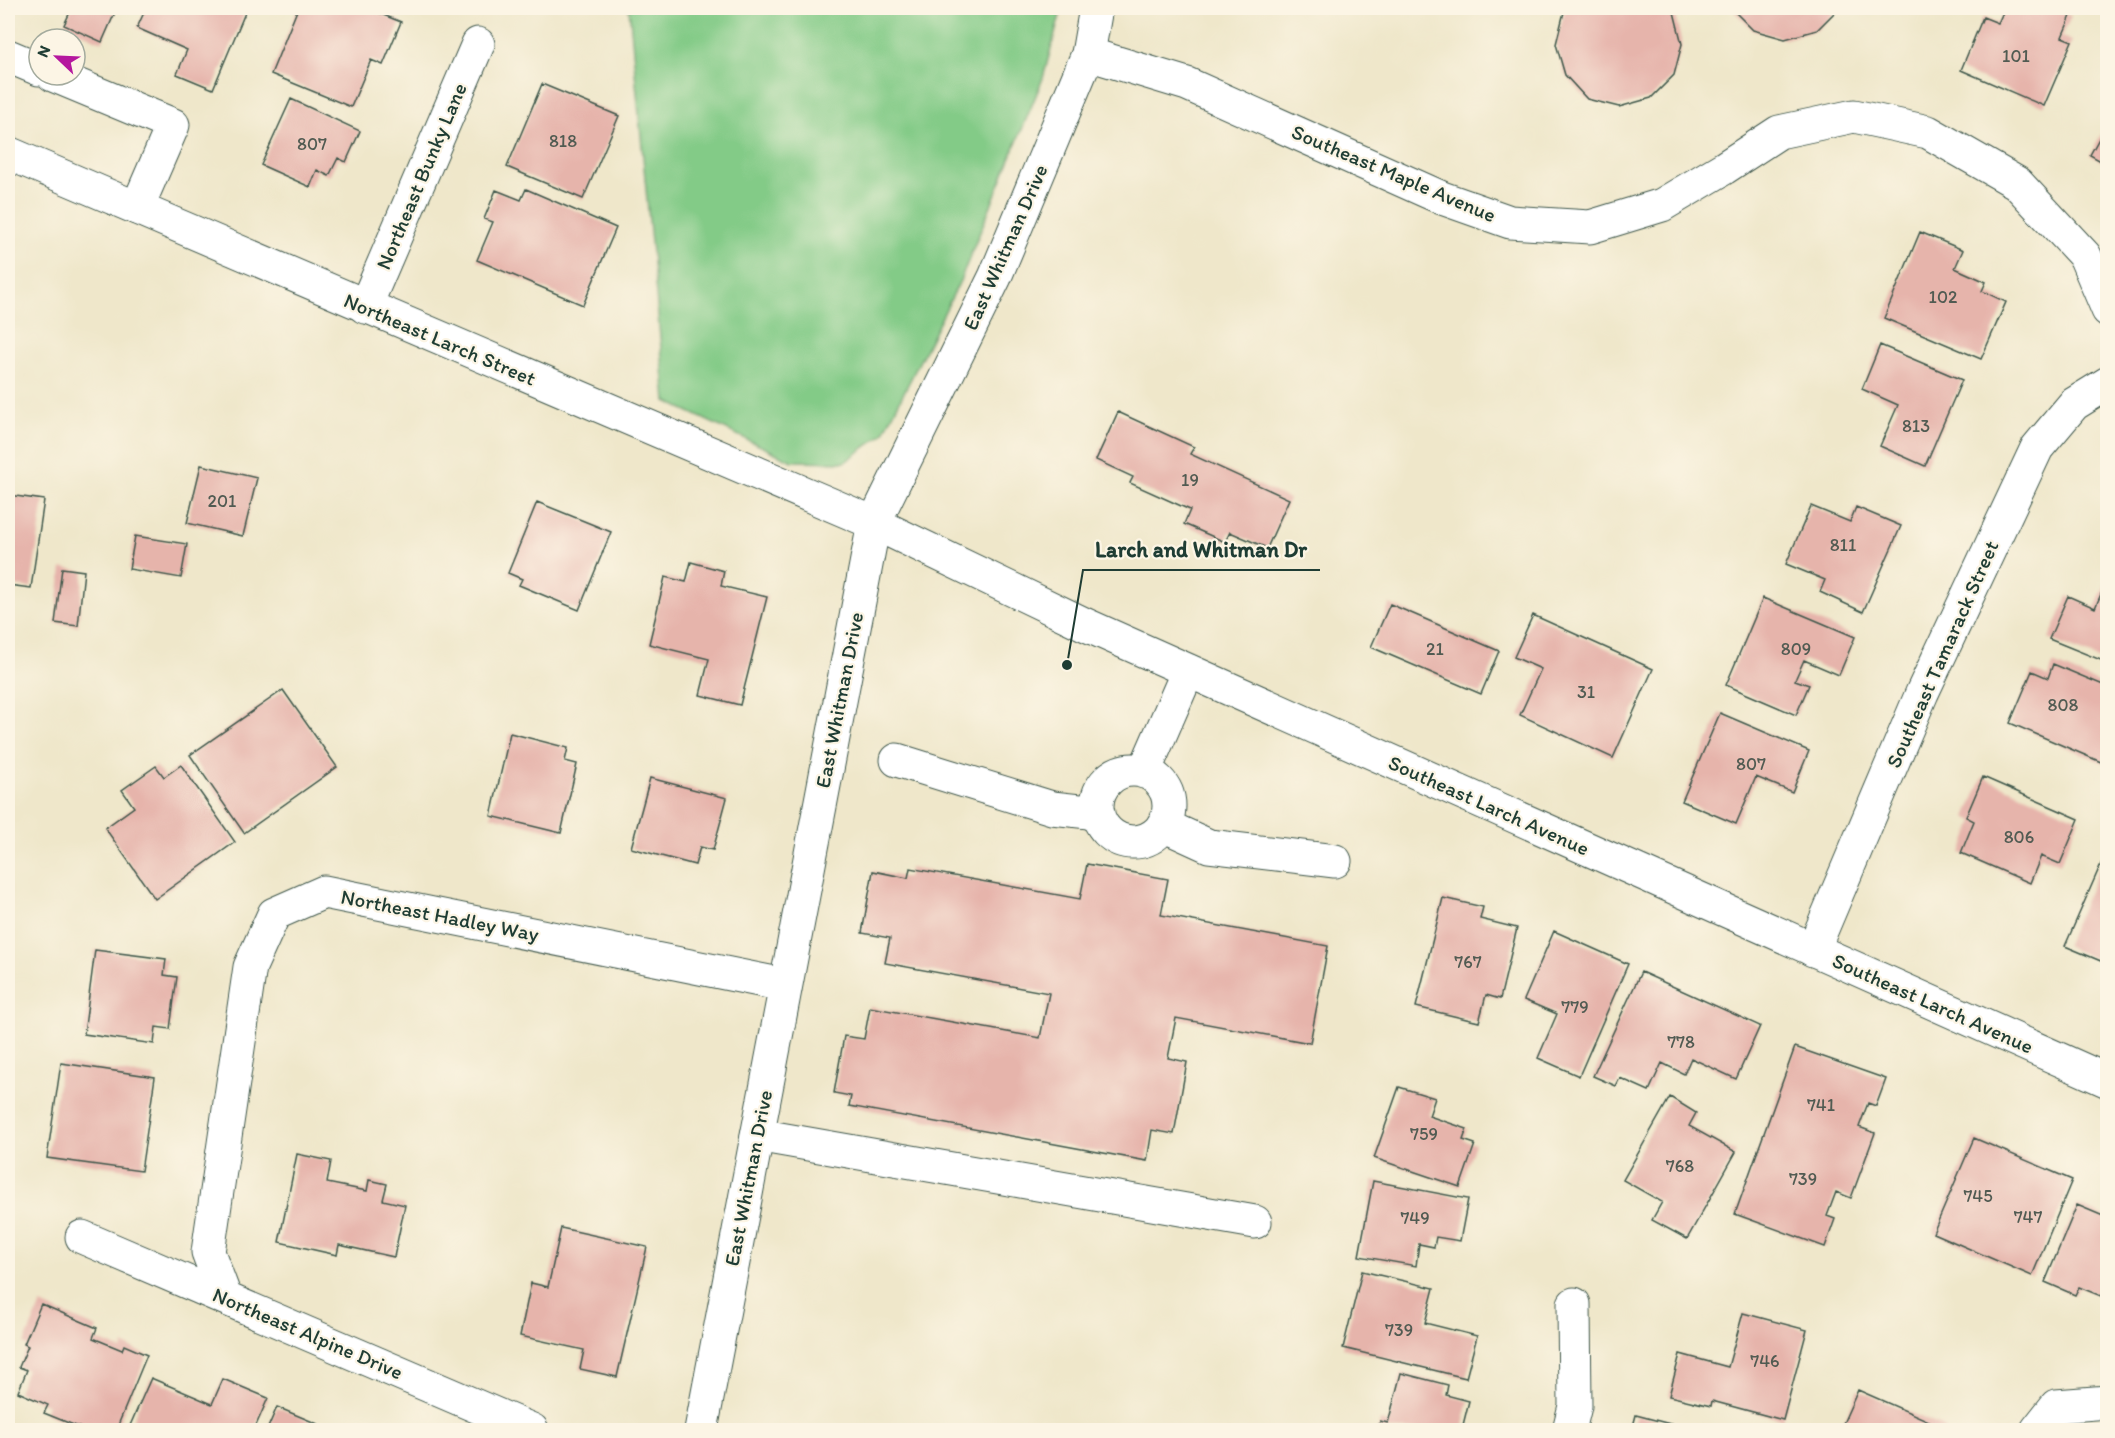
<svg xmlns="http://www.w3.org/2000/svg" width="2115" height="1438" font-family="Itim,sans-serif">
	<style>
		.green { fill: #83cb87; stroke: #51845e; stroke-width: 1.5 }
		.building { fill: #e6b4ab }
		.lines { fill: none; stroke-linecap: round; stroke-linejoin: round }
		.minor-casing { stroke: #3e564a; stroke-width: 35 }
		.major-casing { stroke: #3e564a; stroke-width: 35 }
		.minor { stroke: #fff; stroke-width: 33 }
		.major { stroke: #fff; stroke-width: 33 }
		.labels { text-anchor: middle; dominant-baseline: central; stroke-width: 4.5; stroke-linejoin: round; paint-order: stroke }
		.number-label { font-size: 18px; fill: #515b52 }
		.street-label { font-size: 21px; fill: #1f3d34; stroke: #fcf5e5 }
		.leader { fill: none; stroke: #1f3d34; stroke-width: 2 }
		.callout-dot { fill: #1f3d34; stroke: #fcf5e5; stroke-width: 2 }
		.callout-label { font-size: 22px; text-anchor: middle; font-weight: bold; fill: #1f3d34; stroke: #fcf5e5; stroke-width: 4.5; stroke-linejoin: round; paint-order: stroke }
	</style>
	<rect width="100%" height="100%" fill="#fcf5e5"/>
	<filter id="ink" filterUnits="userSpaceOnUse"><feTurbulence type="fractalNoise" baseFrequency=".0167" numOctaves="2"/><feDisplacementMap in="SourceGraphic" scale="12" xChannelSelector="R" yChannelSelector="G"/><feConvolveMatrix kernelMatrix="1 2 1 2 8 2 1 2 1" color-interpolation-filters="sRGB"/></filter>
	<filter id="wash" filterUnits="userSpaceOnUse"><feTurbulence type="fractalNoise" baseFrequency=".008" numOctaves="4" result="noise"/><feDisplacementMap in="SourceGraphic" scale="24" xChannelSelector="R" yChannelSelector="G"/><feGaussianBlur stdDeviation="1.35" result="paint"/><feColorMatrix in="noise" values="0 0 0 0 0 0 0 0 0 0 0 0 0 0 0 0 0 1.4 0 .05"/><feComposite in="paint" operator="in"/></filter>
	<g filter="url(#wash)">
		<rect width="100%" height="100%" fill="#efe7ca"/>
		<path class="green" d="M629,8h433l-19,70 -83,203 -77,153 -38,28 -53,-1 -126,-60z"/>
		<g id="blocks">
			<path class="building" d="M72,8h45l-15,34 -38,-17z
				M146,8h101l-34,81 -36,-15 10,-24 -50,-22z
				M298,8h68l35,14 -18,43 -12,-5 -20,47 -80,-33z
				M1569,8h100l5,4 8,32 -8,31 -23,23 -32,9 -32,-8 -22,-24 -9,-31 8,-32z
				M1731,8h108l-22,22 -32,9 -32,-9z
				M2005,8h47l19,8 -9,21 10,4 -28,65 -83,-36 22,-53 15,6z
				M542,84l77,32 -36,83 -76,-32z
				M291,99l69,32 -14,31 -8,-4 -9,18 -12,-6 -7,17 -49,-22z
				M2108,122v43l-18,-10z
				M526,189l90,39 -33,77 -106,-45 16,-38 -9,-3 12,-29 25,10z
				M1920,232l43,18 -8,18 31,14 -4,9 24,11 -25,57 -97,-41z
				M1880,345l82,35 -37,86 -45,-20 18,-41 -36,-16z
				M1118,412l76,35 -4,7 99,45 -22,49 -37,-16 -5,10 -41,-18 6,-14 -60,-27 3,-6 -37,-17z
				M201,465l56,13 -14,58 -56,-13z
				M8,495l36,5 -13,88 -23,-3z
				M537,502l74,30 -32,78 -60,-25 3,-6 -14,-6z
				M1811,506l39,16 6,-15 45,19 -38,86 -43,-20 5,-12 -39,-16z
				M135,536l52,8 -6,34 -52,-9z
				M691,562l33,9 -3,15 46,11 -27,108 -40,-10 9,-36 -60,-15 16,-67 21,5z
				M62,568l22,3 -6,55 -23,-3z
				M2108,578v85l-59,-24 19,-43 27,12z
				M1763,598l92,39 -16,38 -35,-15 -9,20 14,5 -13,30 -70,-30z
				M1390,604l109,47 -18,43 -110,-47z
				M1533,615l120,54 -40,89 -93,-43 21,-46 -27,-12z
				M2053,664l55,23v78l-98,-42 22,-52 16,7z
				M283,690l54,77 -93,66 -54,-78z
				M1720,713l89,38 -17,41 -36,-15 -20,47 -54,-23z
				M510,733l58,15 -3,13 12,3 -16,69 -70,-17z
				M181,765l54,77 -80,57 -50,-71 29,-21 -12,-17 34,-24 8,11z
				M1983,777l96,42 -19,45 -19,-8 -11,27 -69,-30 13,-32 -8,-4z
				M650,778l77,20 -14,52 -13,-3 -5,18 -64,-17z
				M2108,848v116l-43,-18z
				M1087,864l81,15 -7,36 167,31 -18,97 -134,-25 -8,40 19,4 -13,72 -22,-4 -5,31 -298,-55 2,-10 -17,-3 10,-57 20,3 6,-32 170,31 9,-45 -164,-30 5,-25 -28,-5 11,-62 35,7 2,-10 170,31z
				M1443,898l40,9 -3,12 37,9 -17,71 -14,-4 -7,27 -63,-15z
				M1554,931l74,33 -49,112 -41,-18 19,-44 -33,-14z
				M95,950l71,9 -2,16 13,2 -7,52 -14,-2 -2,17 -70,-10z
				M1641,972l119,54 -24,53 -45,-21 -7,16 -22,-11 -13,28 -29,-13 -4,8 -23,-10z
				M1795,1047l91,32 -10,27 -8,-3 -9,24 16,6 -24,65 -15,-6 -9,24 8,3 -10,28 -90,-33z
				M61,1063l94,14 -14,94 -94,-13z
				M1399,1087l36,11 -6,18 38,13 -4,11 12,4 -15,43 -86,-29z
				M1670,1097l26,16 -7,13 47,26 -49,87 -35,-19 10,-18 -39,-22z
				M1974,1138l98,42 -40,96 -99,-43z
				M297,1154l34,7 -4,22 40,8 2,-11 18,4 -4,16 22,5 -11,52 -55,-12 -2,10 -58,-13z
				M1373,1181l95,18 -8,42 -24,-4 -2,10 -15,-3 -3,22 -57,-10z
				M2077,1205l31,13v81l-29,-12 -4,8 -30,-13z
				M561,1228l86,19 -30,130 -37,-8 4,-19 -64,-14 11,-53 17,4z
				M1362,1271l72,17 -9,35 52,13 -11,42 -123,-30z
				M41,1304l56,24 -4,10 29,12 2,-5 23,10 -31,75h-30l-42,-17 4,-8 -30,-13 9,-22 -8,-3 9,-21 -4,-2z
				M1743,1313l64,17 -24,90 -71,-19 -1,5 -42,-10 11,-42 48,13z
				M1401,1373l47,12 -2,10 23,6 -6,24 19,5h-104l2,-9 8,2z
				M151,1378l61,26 11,-25 45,19 -14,32h-126z
				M1858,1390l87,38 -1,2h-104z
				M277,1407l55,23h-65z
				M1636,1415l57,15h-61z"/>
		</g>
	</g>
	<g filter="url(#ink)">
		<use href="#blocks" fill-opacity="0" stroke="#3e564a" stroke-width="1.5"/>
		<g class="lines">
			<g class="minor-casing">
				<path id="minor" d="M1088,54l99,30 255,114 68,24 80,5 72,-22 62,-37 55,-36 75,-16 74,16 89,51 68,73 23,54
					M8,56l31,13
					M53,75l120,50 -36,83
					M365,307l113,-263
					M897,760l155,48 46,5
					M1097 806a36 36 0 1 1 72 0a36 36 0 1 1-72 0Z
					M1144,772l44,-101
					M1163,825l46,21 126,15
					M1813,950l109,-257 115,-245 37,-44 34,-21
					M757,1135l498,87
					M82,1237l450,193
					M225,1297l-17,-45 42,-285 24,-53 50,-22 460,93
					M1569,1430l6,-24 -1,-102
					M2037,1430l19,-24 52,-4"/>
			</g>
			<g class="major-casing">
				<path id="major" d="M8,153l866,370 210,101 1024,457
					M701,1430l173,-907 121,-246 93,-223 8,-46"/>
			</g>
			<use href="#minor" class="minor"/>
			<use href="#major" class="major"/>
		</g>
	</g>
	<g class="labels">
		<g class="number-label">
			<text x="2016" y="56">101</text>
			<text x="563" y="141">818</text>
			<text x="312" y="144">807</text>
			<text x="1943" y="297">102</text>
			<text x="1916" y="426">813</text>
			<text x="1190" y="480">19</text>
			<text x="222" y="501">201</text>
			<text x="1843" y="545">811</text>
			<text x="1435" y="649">21</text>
			<text x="1796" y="649">809</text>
			<text x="1586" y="692">31</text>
			<text x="2063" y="705">808</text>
			<text x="1751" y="764">807</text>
			<text x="2019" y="837">806</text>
			<text x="1468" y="962">767</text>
			<text x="1575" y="1007">779</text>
			<text x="1681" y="1042">778</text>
			<text x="1821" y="1105">741</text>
			<text x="1424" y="1134">759</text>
			<text x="1680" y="1166">768</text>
			<text x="1803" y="1179">739</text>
			<text x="1978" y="1196">745</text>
			<text x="2028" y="1217">747</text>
			<text x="1415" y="1218">749</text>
			<text x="1399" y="1330">739</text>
			<text x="1765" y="1361">746</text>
		</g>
		<g class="street-label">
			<text transform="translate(1394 173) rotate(23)">Southeast Maple Avenue</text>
			<text transform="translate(421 176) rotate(-67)">Northeast Bunky Lane</text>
			<text transform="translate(1005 247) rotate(-66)">East Whitman Drive</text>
			<text transform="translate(440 339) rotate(23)">Northeast Larch Street</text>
			<text transform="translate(1942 654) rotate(-66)">Southeast Tamarack Street</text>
			<text transform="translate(839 700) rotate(-79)">East Whitman Drive</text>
			<text transform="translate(1489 805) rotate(24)">Southeast Larch Avenue</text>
			<text transform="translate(440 915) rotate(11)">Northeast Hadley Way</text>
			<text transform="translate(1933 1003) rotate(24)">Southeast Larch Avenue</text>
			<text transform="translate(748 1178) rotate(-79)">East Whitman Drive</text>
			<text transform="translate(308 1333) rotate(23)">Northeast Alpine Drive</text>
		</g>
	</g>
	<path class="leader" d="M1067 665L1083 570H1320"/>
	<circle class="callout-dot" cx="1067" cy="665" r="6"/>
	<g class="callout-label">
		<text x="1201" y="557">Larch and Whitman Dr</text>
	</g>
	<rect width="2115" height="1438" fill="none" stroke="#fcf5e5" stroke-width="30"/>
	<g transform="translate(57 57) rotate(293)"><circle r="28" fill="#fcf5e5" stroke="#a4ab9e" stroke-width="1.5"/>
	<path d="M0-4.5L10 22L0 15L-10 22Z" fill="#b5179e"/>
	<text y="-9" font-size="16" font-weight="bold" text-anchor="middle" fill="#1f3d34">N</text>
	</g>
</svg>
